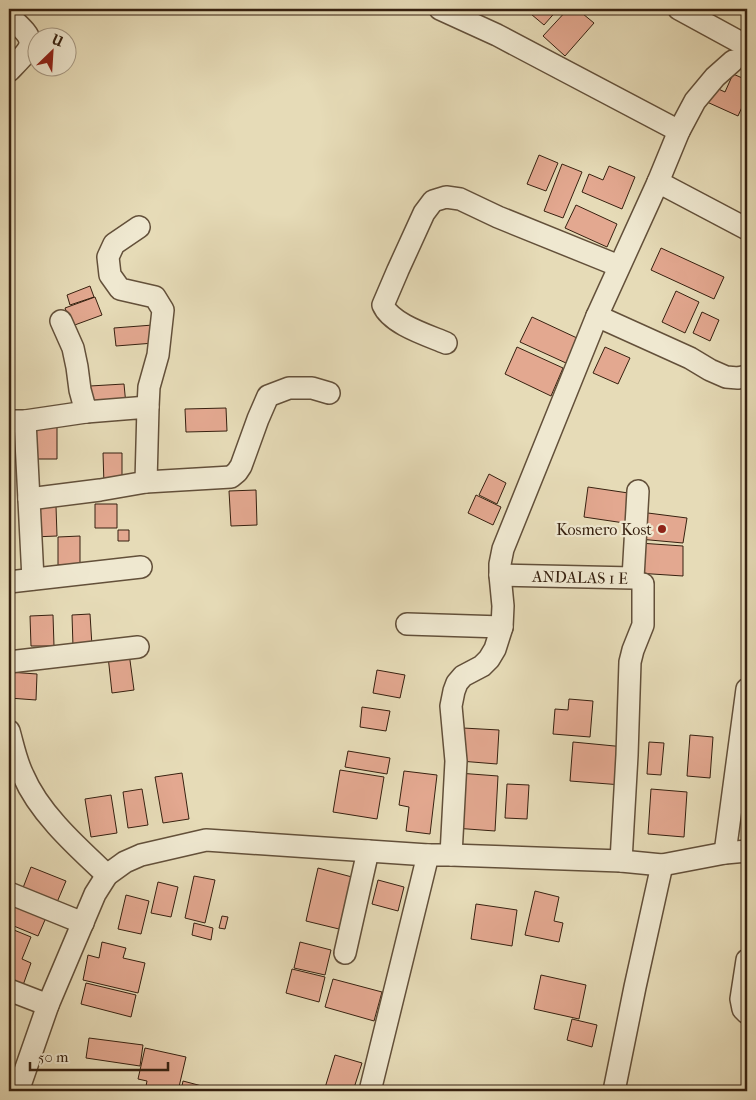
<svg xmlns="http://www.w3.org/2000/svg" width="756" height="1100" font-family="'IM FELL French Canon',serif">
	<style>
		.building { fill: #e3a890; stroke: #372110 }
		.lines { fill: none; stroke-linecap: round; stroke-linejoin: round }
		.minor-casing { stroke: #63503a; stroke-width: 24 }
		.minor { stroke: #efe8d0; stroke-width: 21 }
		.poi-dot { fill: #8f2418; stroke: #efe8d0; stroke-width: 2 }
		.labels { text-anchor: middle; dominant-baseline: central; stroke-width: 4.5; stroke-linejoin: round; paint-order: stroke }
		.poi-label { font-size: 16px; fill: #372110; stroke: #efe8d0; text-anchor: end }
		.street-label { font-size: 16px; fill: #372110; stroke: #efe8d0 }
	</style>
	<rect width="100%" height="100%" fill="#e6dbb7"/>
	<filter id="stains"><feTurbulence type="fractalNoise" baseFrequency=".004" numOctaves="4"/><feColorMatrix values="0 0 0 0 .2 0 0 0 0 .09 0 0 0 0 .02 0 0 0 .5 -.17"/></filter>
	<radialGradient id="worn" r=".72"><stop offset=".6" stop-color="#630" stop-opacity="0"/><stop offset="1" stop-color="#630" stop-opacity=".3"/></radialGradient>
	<path class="building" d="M525,9h33l-14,16z
		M568,9h9l17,14 -29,33 -22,-20z
		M733,74l14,6v16l-9,20 -31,-14 7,-15 11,5z
		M539,155l19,8 -12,28 -19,-7z
		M562,164l20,8 -19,46 -19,-7z
		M609,166l26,11 -13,32 -40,-17 7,-18 14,6z
		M576,205l41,19 -10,23 -42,-19z
		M661,248l63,29 -10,22 -63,-29z
		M90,286l4,11 -24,8 -3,-10z
		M676,291l23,11 -14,31 -23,-11z
		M95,297l7,18 -30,11 -7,-18z
		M702,312l17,8 -9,21 -17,-8z
		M532,317l45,21 -11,25 -46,-21z
		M153,325l1,18 -38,3 -2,-18z
		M517,347l46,21 -12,28 -46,-22z
		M605,347l25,11 -12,26 -25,-11z
		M124,384l2,21 -34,3 -2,-22z
		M226,408l1,23 -41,1 -1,-23z
		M33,424h24v35h-23z
		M103,453h19v31l-18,1z
		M489,474l17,9 -9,21 -18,-9z
		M588,487l47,7 -4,30 -47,-7z
		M256,490l1,35 -26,1 -2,-35z
		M476,495l25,12 -8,18 -25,-12z
		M95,504h22v24h-22z
		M32,506h24l1,30 -24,1z
		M640,512l47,6 -4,25 -44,-4z
		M118,530h11v11h-11z
		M80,536v29h-22v-28z
		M9,543h2l2,34h-4z
		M639,543l44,3v30l-46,-3z
		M90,614l2,32 -19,1 -1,-32z
		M53,615l1,31h-23l-1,-30z
		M129,653l5,37 -22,3 -4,-37z
		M377,670l28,5 -5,23 -27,-5z
		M9,672l28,2 -1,26 -27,-2z
		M569,699l24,2 -3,36 -37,-3 2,-25 13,1z
		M362,707l28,4 -4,20 -26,-4z
		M463,728l36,2 -2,34 -37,-3z
		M690,735l23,2 -3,41 -23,-2z
		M573,742l52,5 -3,38 -52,-4z
		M649,742l15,1 -3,32 -14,-1z
		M348,751l42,7 -3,16 -42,-7z
		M340,770l44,7 -7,42 -44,-7z
		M404,771l33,4 -7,59 -24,-3 3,-24 -10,-2z
		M182,773l7,46 -26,4 -8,-46z
		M458,773l40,3 -3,55 -41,-3z
		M507,784l22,1 -2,34 -22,-1z
		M142,789l6,36 -20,3 -5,-36z
		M651,789l36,3 -3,45 -36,-3z
		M111,795l6,38 -26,4 -6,-38z
		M31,867l35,14 -11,26 -34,-14z
		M318,868l34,9 -13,52 -33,-8z
		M194,876l21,4 -10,43 -20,-5z
		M378,880l26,7 -6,24 -26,-7z
		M158,882l20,5 -7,30 -20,-4z
		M535,891l24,6 -5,24 9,2 -4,19 -34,-7z
		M126,895l23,6 -8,33 -23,-5z
		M9,896l39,17 -10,23 -29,-12z
		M476,904l41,6 -5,36 -41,-7z
		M222,916l6,1 -3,12 -6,-1z
		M194,923l19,5 -2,12 -19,-5z
		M9,928l22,9 -9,22 9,4 -9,25 -13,-5z
		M102,942l24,6 -3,10 22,5 -7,30 -55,-13 5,-25 11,3z
		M300,942l31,8 -6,25 -31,-7z
		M292,969l33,8 -6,25 -33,-9z
		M541,975l45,10 -7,34 -45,-10z
		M333,979l49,13 -8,29 -49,-14z
		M86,983l50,12 -5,22 -50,-13z
		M572,1019l25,6 -5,22 -25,-7z
		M89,1038l54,7 -3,21 -54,-8z
		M145,1048l41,9 -8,34h-33l2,-10 -9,-2z
		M335,1055l27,8 -9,28h-29z
		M183,1081l34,9v1h-36z"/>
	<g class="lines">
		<g class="minor-casing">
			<g id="minor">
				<path d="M440,9l57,26 182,96"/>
				<path d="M679,9l66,36"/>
				<path d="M9,16c30,27 26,28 0,55"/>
				<path d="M658,182l89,47"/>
				<path d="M139,227l-25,17 -6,13 2,18 10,14 35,8 8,13 -5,45 -9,32 -1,20"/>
				<path d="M597,316l93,42 20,12 16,7 12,1 9,-2"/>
				<path d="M446,343c-19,-8 -55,-19 -63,-38l15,-35 26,-57 9,-12 13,-4 14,2 38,18 121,49"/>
				<path d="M9,421h16l61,-9"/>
				<path d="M25,421l8,158"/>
				<path d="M146,482l85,-5 6,-5 4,-6 17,-47 10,-23 21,-8h23l17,5"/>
				<path d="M29,499l71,-9 46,-8 2,-75 -62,5 -6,-22 -3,-23 -4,-19 -12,-27"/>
				<path id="s1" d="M500,575l133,3 5,-87"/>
				<path d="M9,582l132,-15"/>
				<path d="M407,624l95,3"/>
				<path d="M9,662l129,-15"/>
				<path d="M9,731c4,14 7,30 14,44 16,38 53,71 84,100"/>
				<path d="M725,853l22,-164"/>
				<path d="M451,855l5,-94 -5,-55 3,-15 3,-8 6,-7 19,-10 7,-7 6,-10 7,-22 1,-21 -3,-31v-11l3,-15 94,-233 61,-134 21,-51 16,-30 20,-24 18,-16"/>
				<path d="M621,861l6,-106 3,-93 3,-12 10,-25v-41"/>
				<path d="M9,893l74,30"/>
				<path d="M345,953l23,-102"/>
				<path d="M747,960l-6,39 2,10 4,4"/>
				<path d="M9,990l39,15"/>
				<path d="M18,1091l30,-86 47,-111 12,-19 18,-13 16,-7 65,-15 222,15h23l170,6 41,4 63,-12 22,-2"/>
				<path d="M370,1091l58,-236"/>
				<path d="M614,1091l21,-104 27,-122"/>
			</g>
		</g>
		<use href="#minor" class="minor"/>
	</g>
	<circle class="poi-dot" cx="662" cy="529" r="5"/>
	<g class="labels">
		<g class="poi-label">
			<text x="652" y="529">Kosmero Kost</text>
		</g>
		<g class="street-label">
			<text stroke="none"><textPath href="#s1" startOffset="80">ANDALAS 1 E</textPath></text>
		</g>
	</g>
	<rect width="756" height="1100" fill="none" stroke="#e6dbb7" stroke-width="30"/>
	<rect x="10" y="10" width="736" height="1080" fill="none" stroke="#372110" stroke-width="2.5"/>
	<rect x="15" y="15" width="726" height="1070" fill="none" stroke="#372110"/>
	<g transform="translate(52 52) rotate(25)"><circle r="24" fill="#efe8d0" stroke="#a59883"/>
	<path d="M0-4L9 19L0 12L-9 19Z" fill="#8f2418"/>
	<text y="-8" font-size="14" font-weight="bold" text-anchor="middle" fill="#372110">U</text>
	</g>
	<path d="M30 1062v8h138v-8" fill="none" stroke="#372110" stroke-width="2.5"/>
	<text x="38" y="1062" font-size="15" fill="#372110" stroke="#efe8d0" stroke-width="4" paint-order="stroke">50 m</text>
	<rect width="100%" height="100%" filter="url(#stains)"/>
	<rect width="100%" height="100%" fill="url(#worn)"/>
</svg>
